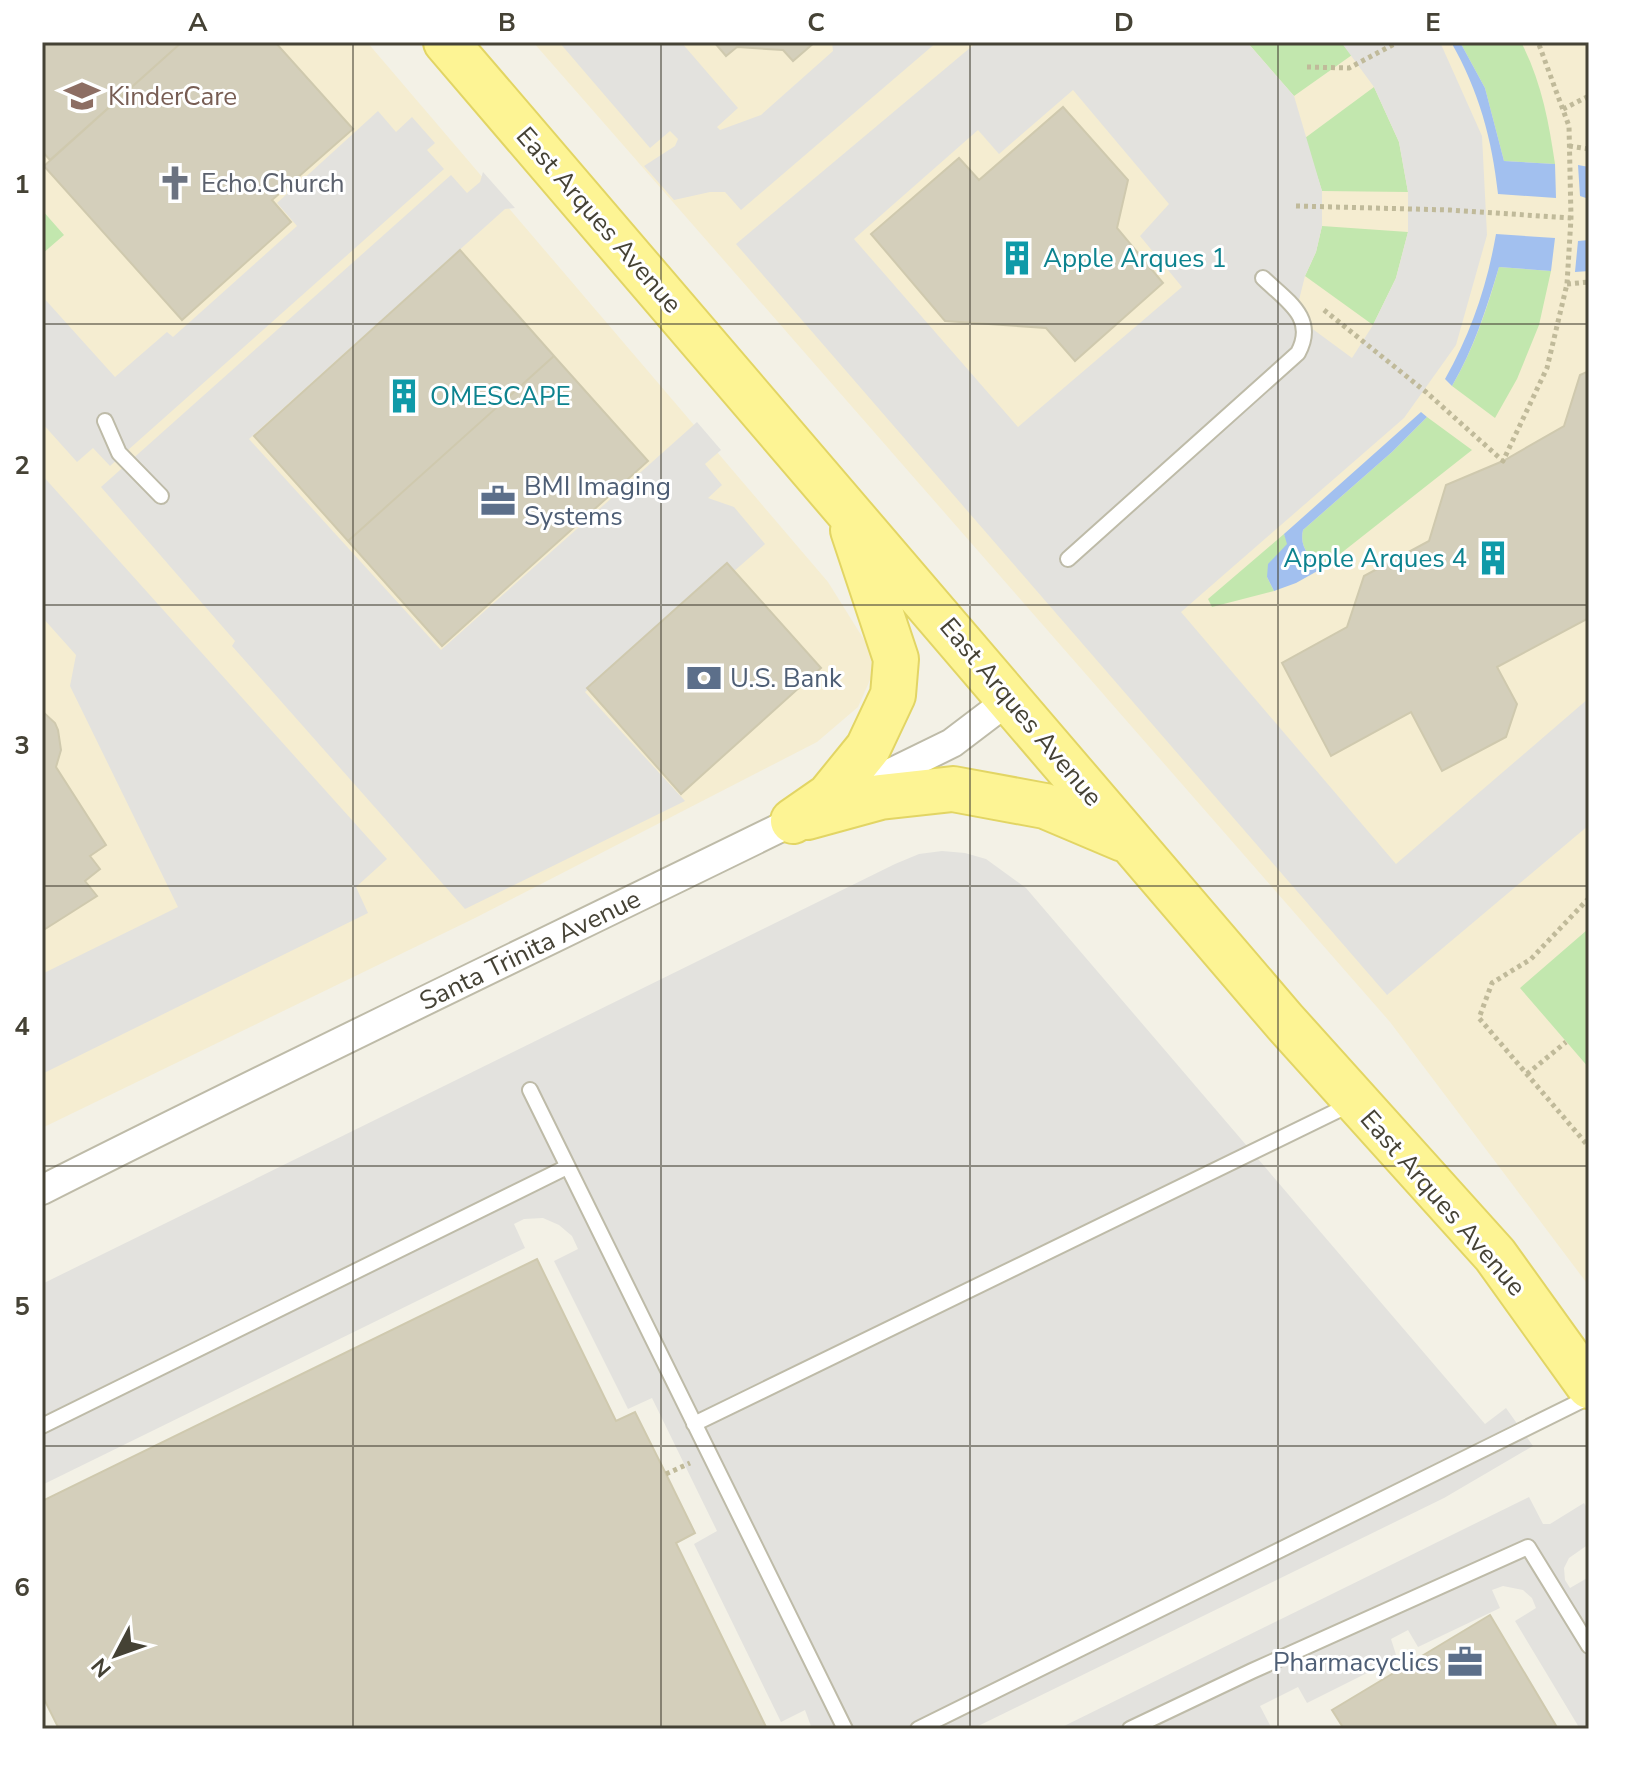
<svg xmlns="http://www.w3.org/2000/svg" width="1631" height="1771" font-family="'Nunito Sans',sans-serif">
	<style>
		.commercial { fill: #f5edd1 }
		.green { fill: #c2e7ae }
		.parking { fill: #e3e2de; fill-rule: evenodd }
		.water { fill: #a2c0ef }
		.building { fill: #d4cfbb; stroke: #cfc9ae; stroke-width: 2 }
		.lines { fill: none; stroke-linecap: round; stroke-linejoin: round }
		.service-casing { stroke: #bebba8; stroke-width: 18 }
		.minor-casing { stroke: #bebba8; stroke-width: 32 }
		.primary-casing { stroke: #e2d564; stroke-width: 48 }
		.path { stroke: #c0ba9a; stroke-width: 5; stroke-dasharray: 4 4; stroke-linecap: butt }
		.service { stroke: #fff; stroke-width: 14 }
		.minor { stroke: #fff; stroke-width: 28 }
		.primary { stroke: #fdf494; stroke-width: 44 }
		.grid { fill: none; stroke: #454235; stroke-width: 2; stroke-opacity: 0.55 }
		.labels { text-anchor: middle; dominant-baseline: central; stroke-width: 6; stroke-linejoin: round; paint-order: stroke }
		.education-label { font-size: 26px; fill: #785e54; stroke: #fff; text-anchor: start }
		.worship-label { font-size: 26px; fill: #5b616d; stroke: #fff; text-anchor: start }
		.street-label { font-size: 26px; fill: #454235; stroke: #fff }
		.culture-label { font-size: 26px; fill: #0d838f; stroke: #fff; text-anchor: start }
		.service-label { font-size: 26px; fill: #4e5e75; stroke: #fff; text-anchor: start }
		.neatline { fill: none; stroke: #454235; stroke-width: 3 }
		.grid-label { font-size: 26px; text-anchor: middle; font-weight: bold; fill: #454235 }
	</style>
	<rect width="100%" height="100%" fill="#f3f1e6"/>
	<path class="commercial" d="M42,42h325l461,540 50,80 -20,45 -41,35 -342,176 -433,210z
		M533,42h1056v1244l-199,-264z"/>
	<path class="green" d="M1247,42h94l11,13 -58,41z
		M1460,42h61c20,38 28,80 34,122l-51,-3 -19,-73z
		M1374,87l25,55 9,50 -86,-1 -17,-53z
		M42,210l22,25 -22,19z
		M1322,226l86,6 -12,46 -23,47 -68,-49 11,-24z
		M1499,267l52,4 -12,54 -22,54 -22,39 -43,-32c22,-38 35,-77 47,-119z
		M1427,417l45,33 -151,119c-11,-13 -22,-21 -18,-39l89,-78z
		M1284,534l4,9 -21,34 7,14 -62,16 -4,-8z
		M1587,930l2,2v136l-69,-80z"/>
	<path class="parking" d="M559,42h122l57,66 -21,19 3,3 41,-15 72,-64 -1,-9h105l-196,168 -16,-18h-15l-36,8 -30,-34 31,-20 3,-7 -8,-8 -20,17z
		M977,42h270l47,54 28,95v35l-6,26 -11,24 -10,40 57,42 21,-33 23,-47 12,-46v-40l-9,-50 -25,-55 -33,-45h99l42,94 5,99 -31,110 -52,73 -223,194 215,252 193,-166v127l-202,170 -651,-751zM1073,90l96,114 -29,32 42,51 -164,140 -164,-188 124,-109 21,24z
		M378,111l18,21 16,-15 23,26 -8,7 17,19 -334,297 -17,-18 -16,14 -35,-39v-127l73,81 52,-45 6,5 124,-111 -20,-23z
		M483,172l32,36 -10,1 -256,230 192,211 256,-228 24,28 -16,14 17,21 -14,13 26,9 31,37 -32,28 -9,-2 -139,122 100,109 -220,108 -233,-263 3,-5 -134,-154 350,-312 16,18 13,-11z
		M42,475l345,384 -31,28 12,26 -326,161v-100l136,-67 -108,-221 6,-31 -34,-38z
		M942,851l23,2 21,6 40,29 459,536 21,-16 27,38 -89,52 -472,231h-160l-7,-19 -24,12 -87,-178 23,-13 -65,-133 -24,11 -74,-148 24,-12 -6,-13 -13,-11 -16,-7 -19,1 -10,5 11,24 -483,237v-201l853,-420 24,-10z
		M1529,1497l14,27h7l34,-21 5,8v33l-20,14 -5,10 1,12 5,8 19,-11v152h-9l-65,-108 21,-13 -4,-10 -9,-8 -20,-4 -11,4 8,18 -82,39 -10,-17 -17,9 6,19 -90,45 -9,-16 -38,19 12,23h-214z"/>
	<path class="water" d="M1451,42h9l25,46 19,73 51,3 1,34 -58,-4c-6,-55 -19,-103 -47,-152z
		M1578,165l11,2v32l-9,-3z
		M1496,234l59,4 -4,33 -52,-4c-13,43 -25,81 -47,119l-7,-7c26,-46 42,-93 51,-145z
		M1589,240v31l-14,1 3,-31z
		M1421,412l6,5 -35,35 -89,78c-4,18 7,26 18,39l-25,14 -22,8 -7,-14 1,-13 19,-20 -3,-10z"/>
	<path class="building" d="M42,42h140l-132,118 -8,-9z
		M182,42h93l78,87 -81,71 19,22 -109,98 -138,-154z
		M714,42h101l-22,19 -10,-11 -46,-3 -11,9z
		M1063,107l65,73 -11,48 46,55 -88,78 -29,-33 -101,-7 -74,-87 88,-76 20,22z
		M460,250l94,106 -206,185 -94,-105z
		M554,356l94,105 -206,185 -94,-105z
		M1589,371v247l-92,49 20,37 -11,33 -64,34 -31,-59 -80,44 -49,-93 65,-36 17,-51 65,-35 17,-56 57,-24 61,-35 16,-51z
		M727,563l94,105 -140,126 -94,-106z
		M42,711l13,12 3,7 3,20 -5,17 50,78 -16,11 10,13 -15,12 12,15 -55,35z
		M537,1259l79,162 19,-9 31,62 29,59 -19,10 91,186h-708l-17,-34v-194z
		M1490,1615l68,114h-214l-12,-19z"/>
	<g class="lines">
		<g class="service-casing">
			<path id="service" d="M105,421l14,32 42,43
				M1068,559l230,-206c19,-35 -11,-52 -35,-75
				M530,1090l315,639
				M694,1424l657,-320
				M42,1426l525,-259
				M918,1729l671,-332
				M1130,1729l122,-58 276,-124 61,99"/>
		</g>
		<g class="minor-casing">
			<path id="minor" d="M854,791l98,-48 58,-44
				M42,1190c253,-128 509,-250 764,-375"/>
		</g>
		<g class="primary-casing">
			<path id="primary" d="M446,42l839,980 210,233 94,131
				M807,817l73,-20 73,-8 92,17 78,33
				M793,821l36,-25 39,-48 25,-53 3,-36 -43,-129"/>
		</g>
		<path class="path" d="M1307,67l42,1 49,-26
			M1563,109l26,-13
			M1569,146l20,3
			M1296,206l154,4 121,8
			M1567,284l22,-2
			M1324,310l102,82 77,69 44,-93 20,-84 4,-66 -2,-92 -31,-84
			M1589,898l-58,61 -39,24 -13,35 110,129
			M1527,1074l39,-32
			M666,1474l24,-11"/>
		<use href="#service" class="service"/>
		<use href="#minor" class="minor"/>
		<use href="#primary" class="primary"/>
	</g>
	<path class="grid" d="M353,42v1687M661,42v1687M970,42v1687M1278,42v1687M42,324h1547M42,605h1547M42,886h1547M42,1166h1547M42,1446h1547"/>
	<defs>
		<g id="school-bare" transform="scale(2.76)"><path d="M0-5L7-2L0 1L-7-2ZM-4 1L0 2.5L4 1V4Q0 6-4 4Z" fill="#8d6e63" stroke="#fff" stroke-width="2.5" paint-order="stroke"/></g>
		<g id="church-bare" transform="scale(2.76)"><path d="M-1.2-6h2.4v3.5h3.3v2.4h-3.3V6h-2.4V-.1h-3.3v-2.4h3.3Z" fill="#6b7280" stroke="#fff" stroke-width="2.5" paint-order="stroke"/></g>
		<g id="building-bare" transform="scale(2.76)"><path d="M-4-6H4V6H1V3H-1V6H-4ZM-2.5-4.3h1.7v1.8h-1.7ZM.8-4.3h1.7v1.8H.8ZM-2.5-1h1.7V.8h-1.7ZM.8-1h1.7V.8H.8Z" fill="#0f9aa8" stroke="#fff" stroke-width="2.5" paint-order="stroke"/></g>
		<g id="office-bare" transform="scale(2.76)"><path d="M-6-3h4V-5.5h4V-3h4V5H-6ZM-1-4.5V-3h2v-1.5ZM-6 0V1H6V0Z" fill="#5c6f8a" stroke="#fff" stroke-width="2.5" paint-order="stroke"/></g>
		<g id="bank-bare" transform="scale(2.76)"><path d="M-6-4H6V4H-6ZM0-2.3a2.3 2.3 0 1 0 0 4.6a2.3 2.3 0 1 0 0-4.6Z" fill="#5c6f8a" stroke="#fff" stroke-width="2.5" paint-order="stroke"/></g>
	</defs>
	<g fill-rule="evenodd">
		<use href="#school-bare" x="82" y="96"/>
		<use href="#church-bare" x="175" y="183"/>
		<use href="#building-bare" x="1017" y="258"/>
		<use href="#building-bare" x="404" y="396"/>
		<use href="#office-bare" x="498" y="501"/>
		<use href="#building-bare" x="1493" y="558"/>
		<use href="#bank-bare" x="704" y="678"/>
		<use href="#office-bare" x="1465" y="1662"/>
	</g>
	<g class="labels">
		<g class="education-label">
			<text x="108" y="96">KinderCare</text>
		</g>
		<g class="worship-label">
			<text x="201" y="183">Echo.Church</text>
		</g>
		<g class="street-label">
			<text transform="translate(599 220) rotate(49)">East Arques Avenue</text>
			<text transform="translate(1021 712) rotate(50)">East Arques Avenue</text>
			<text transform="translate(530 950) rotate(-26)">Santa Trinita Avenue</text>
			<text transform="translate(1443 1203) rotate(49)">East Arques Avenue</text>
		</g>
		<g class="culture-label">
			<text x="1043" y="258">Apple Arques 1</text>
			<text x="430" y="396">OMESCAPE</text>
			<text x="1467" y="558" text-anchor="end">Apple Arques 4</text>
		</g>
		<g class="service-label">
			<text x="524" y="486">BMI Imaging<tspan x="524" dy="30">Systems</tspan></text>
			<text x="730" y="678">U.S. Bank</text>
			<text x="1439" y="1662" text-anchor="end">Pharmacyclics</text>
		</g>
	</g>
	<rect width="1631" height="1771" fill="none" stroke="#ffffff" stroke-width="88"/>
	<g transform="translate(116 1655) rotate(229)" stroke="#ffffff" stroke-width="6" paint-order="stroke">
	<path d="M0-6L14 30L0 20L-14 30Z" fill="#454235"/>
	<text y="-12" font-size="22" font-weight="bold" text-anchor="middle" fill="#454235">N</text>
	</g>
	<rect x="44" y="44" width="1543" height="1683" class="neatline"/>
	<g class="grid-label">
		<text x="198" y="31">A</text>
		<text x="507" y="31">B</text>
		<text x="816" y="31">C</text>
		<text x="1124" y="31">D</text>
		<text x="1433" y="31">E</text>
		<text x="22" y="193">1</text>
		<text x="22" y="474">2</text>
		<text x="22" y="754">3</text>
		<text x="22" y="1035">4</text>
		<text x="22" y="1315">5</text>
		<text x="22" y="1596">6</text>
	</g>
</svg>
